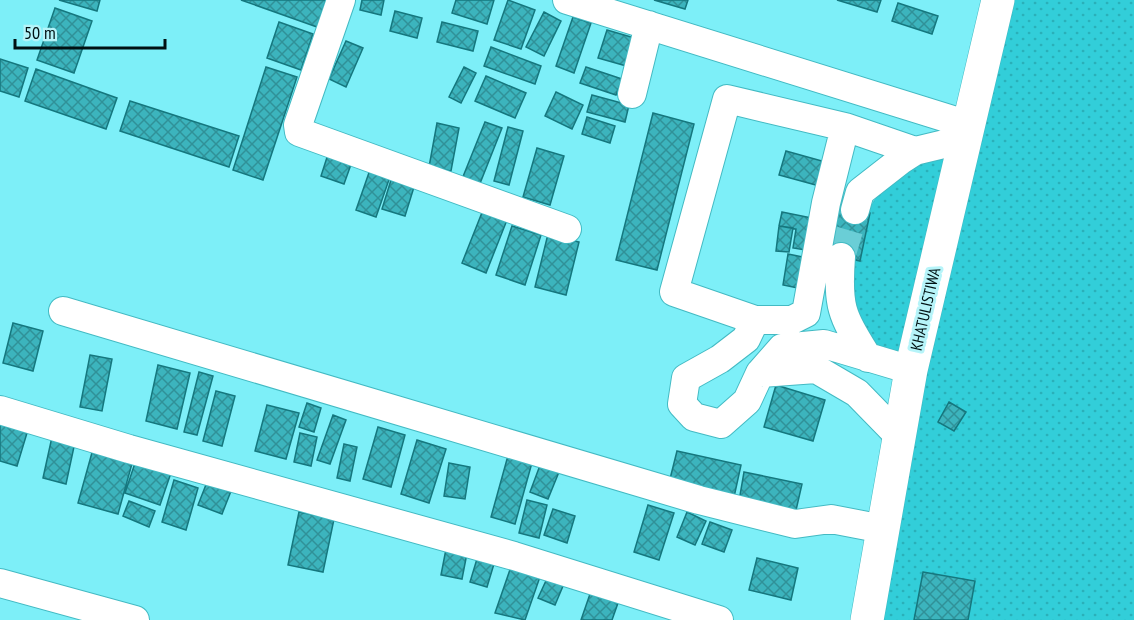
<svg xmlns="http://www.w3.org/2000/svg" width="1134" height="620" font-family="'PT Sans Narrow',sans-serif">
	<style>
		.park { fill: url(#park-dots) }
		.building { fill: url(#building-cross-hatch); stroke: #15777e; stroke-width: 1.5 }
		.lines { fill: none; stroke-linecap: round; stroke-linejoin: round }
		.minor-tunnel { stroke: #6aced6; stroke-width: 28; stroke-dasharray: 28 14; stroke-linecap: butt }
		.minor-casing { stroke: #43bac3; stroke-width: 30 }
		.highway-casing { stroke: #43bac3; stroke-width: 34 }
		.minor { stroke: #fff; stroke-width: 28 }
		.highway { stroke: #fff; stroke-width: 33 }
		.labels { text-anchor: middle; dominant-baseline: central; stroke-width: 6; stroke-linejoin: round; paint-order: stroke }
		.street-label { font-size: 16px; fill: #001113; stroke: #b6f4f9 }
	</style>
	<defs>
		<pattern id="park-dots" width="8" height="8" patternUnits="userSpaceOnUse" patternTransform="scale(1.5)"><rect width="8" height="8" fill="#32ced9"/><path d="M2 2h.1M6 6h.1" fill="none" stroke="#2ab0b9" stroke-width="1.8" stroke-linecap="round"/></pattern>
		<pattern id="building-cross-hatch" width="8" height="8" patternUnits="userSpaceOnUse" patternTransform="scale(1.5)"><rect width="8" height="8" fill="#3cb4bd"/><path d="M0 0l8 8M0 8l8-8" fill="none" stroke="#309198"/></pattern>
	</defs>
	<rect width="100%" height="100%" fill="#7deff8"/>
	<path class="park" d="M995,0h139v620h-272l56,-252 -53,-19 -27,-94 51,-77 32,-17 40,-4z"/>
	<path class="building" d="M59,0h41l-3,11z
		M241,0h85l-9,27z
		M362,0h22l-3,15 -21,-5z
		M456,0h38l-7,24 -35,-11z
		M508,0l27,10 -14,39 -27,-9z
		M654,0h34l-3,9z
		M837,0h44l-4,12z
		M898,3l40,13 -6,18 -40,-13z
		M55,8l37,13 -18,52 -37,-13z
		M395,11l27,7 -5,20 -27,-7z
		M544,12l17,9 -17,35 -18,-9z
		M573,17l18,6 -17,50 -18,-7z
		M279,22l34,12 -12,36 -34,-12z
		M442,22l36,9 -5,20 -36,-9z
		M607,30l31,9 -8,28 -32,-9z
		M346,41l17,7 -17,39 -17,-8z
		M491,47l50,19 -6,18 -51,-18z
		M0,59l28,9 -9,29 -19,-6z
		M266,67l31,10 -34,103 -30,-10z
		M464,67l12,6 -15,30 -12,-6z
		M586,67l36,12 -6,16 -36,-12z
		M36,69l81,29 -11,31 -81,-28z
		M486,76l40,17 -11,25 -40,-17z
		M556,92l27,13 -11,24 -27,-13z
		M592,95l37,10 -4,17 -38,-10z
		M130,101l109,35 -10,31 -109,-36z
		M653,113l41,11 -37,146 -41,-10z
		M587,117l28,9 -5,17 -28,-9z
		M485,122l17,6 -25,63 -17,-7z
		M437,123l22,5 -8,43 -22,-4z
		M508,127l15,4 -14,54 -15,-4z
		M330,148l24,8 -10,28 -23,-8z
		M537,148l27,8 -14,49 -27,-8z
		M786,151l36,10 -6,24 -37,-10z
		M372,164l20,7 -16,46 -20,-7z
		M391,180l23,7 -9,29 -23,-7z
		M838,206l32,7 -10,48 -31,-7z
		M483,210l24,10 -21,53 -24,-10z
		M782,212l35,7 -6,32 -18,-3 3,-19 -17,-3z
		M512,226l29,9 -16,50 -29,-10z
		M779,226l14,2 -4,24 -13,-1z
		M548,234l31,8 -13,53 -31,-8z
		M788,254l25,5 -5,31 -25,-5z
		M13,323l30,8 -10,40 -30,-8z
		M90,355l22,4 -10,52 -22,-4z
		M158,365l32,8 -13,56 -31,-8z
		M199,372l14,4 -16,59 -13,-3z
		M776,385l49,15 -12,41 -49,-14z
		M216,391l19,5 -13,50 -19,-5z
		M949,402l17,10 -12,19 -16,-9z
		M307,403l14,5 -7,24 -15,-5z
		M267,405l32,8 -13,46 -31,-8z
		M0,414l30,9 -13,43 -17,-5z
		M333,415l13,5 -16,44 -13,-4z
		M378,427l27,8 -14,52 -28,-8z
		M300,433l17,4 -6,29 -17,-4z
		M52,437l23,5 -9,42 -23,-6z
		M417,440l29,9 -17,54 -28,-9z
		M344,444l13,3 -7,34 -13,-3z
		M93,449l40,11 -15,54 -40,-11z
		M677,451l64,14 -7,32 -65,-14z
		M509,452l24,7 -18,65 -24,-7z
		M138,454l35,13 -13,38 -35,-12z
		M542,460l19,7 -13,32 -18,-7z
		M449,463l21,4 -5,32 -21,-3z
		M744,472l58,12 -8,35 -56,-12z
		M209,477l24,9 -11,28 -24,-9z
		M174,480l24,8 -12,42 -24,-8z
		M527,500l20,5 -8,33 -20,-5z
		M129,501l26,10 -6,16 -26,-11z
		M648,505l26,8 -15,47 -25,-8z
		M553,509l22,7 -8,27 -23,-8z
		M299,512l35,7 -11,53 -35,-7z
		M687,512l19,9 -11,24 -18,-8z
		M710,522l22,8 -8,22 -22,-8z
		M447,544l21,4 -6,31 -21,-4z
		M480,549l17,5 -10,33 -17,-5z
		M757,558l41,10 -7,32 -42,-10z
		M513,561l29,10 -17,49 -30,-7z
		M550,572l16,7 -11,26 -17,-7z
		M923,572l52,9 -7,39h-54z
		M590,594l28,9 -6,17h-31z"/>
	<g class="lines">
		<path class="minor-tunnel" d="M841,257l14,-47"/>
		<g class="minor-casing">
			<path id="minor" d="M341,0l-43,125 1,7 268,97
				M567,0l402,125
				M632,94l17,-69
				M845,127l-19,76 -20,110 -14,7h-37l-9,19 -26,20 -34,19 -4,26 12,13 27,7 26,-23 13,-28 56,-4 41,24 42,43
				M855,210l5,-18 41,-32 14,-9 50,-12
				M841,257c-4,52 1,58 27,101
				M63,311l636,189 96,24 36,-5 52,10
				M755,320l-81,-28 53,-193 118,28 70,24
				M760,373l22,-25 42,-4 87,26
				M0,410l129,39 385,107 205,64
				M0,583l135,37"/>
		</g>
		<g class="highway-casing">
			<path id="highway" d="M867,620l44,-250 87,-370"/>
		</g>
		<use href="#minor" class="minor"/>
		<use href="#highway" class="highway"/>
	</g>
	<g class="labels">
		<g class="street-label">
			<text transform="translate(925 309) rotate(-77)">KHATULISTIWA</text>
		</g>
	</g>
	<path d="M15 39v9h150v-9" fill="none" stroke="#001113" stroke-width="3"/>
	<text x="24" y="39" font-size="18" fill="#001113" stroke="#b6f4f9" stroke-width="4.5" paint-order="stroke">50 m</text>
</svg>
